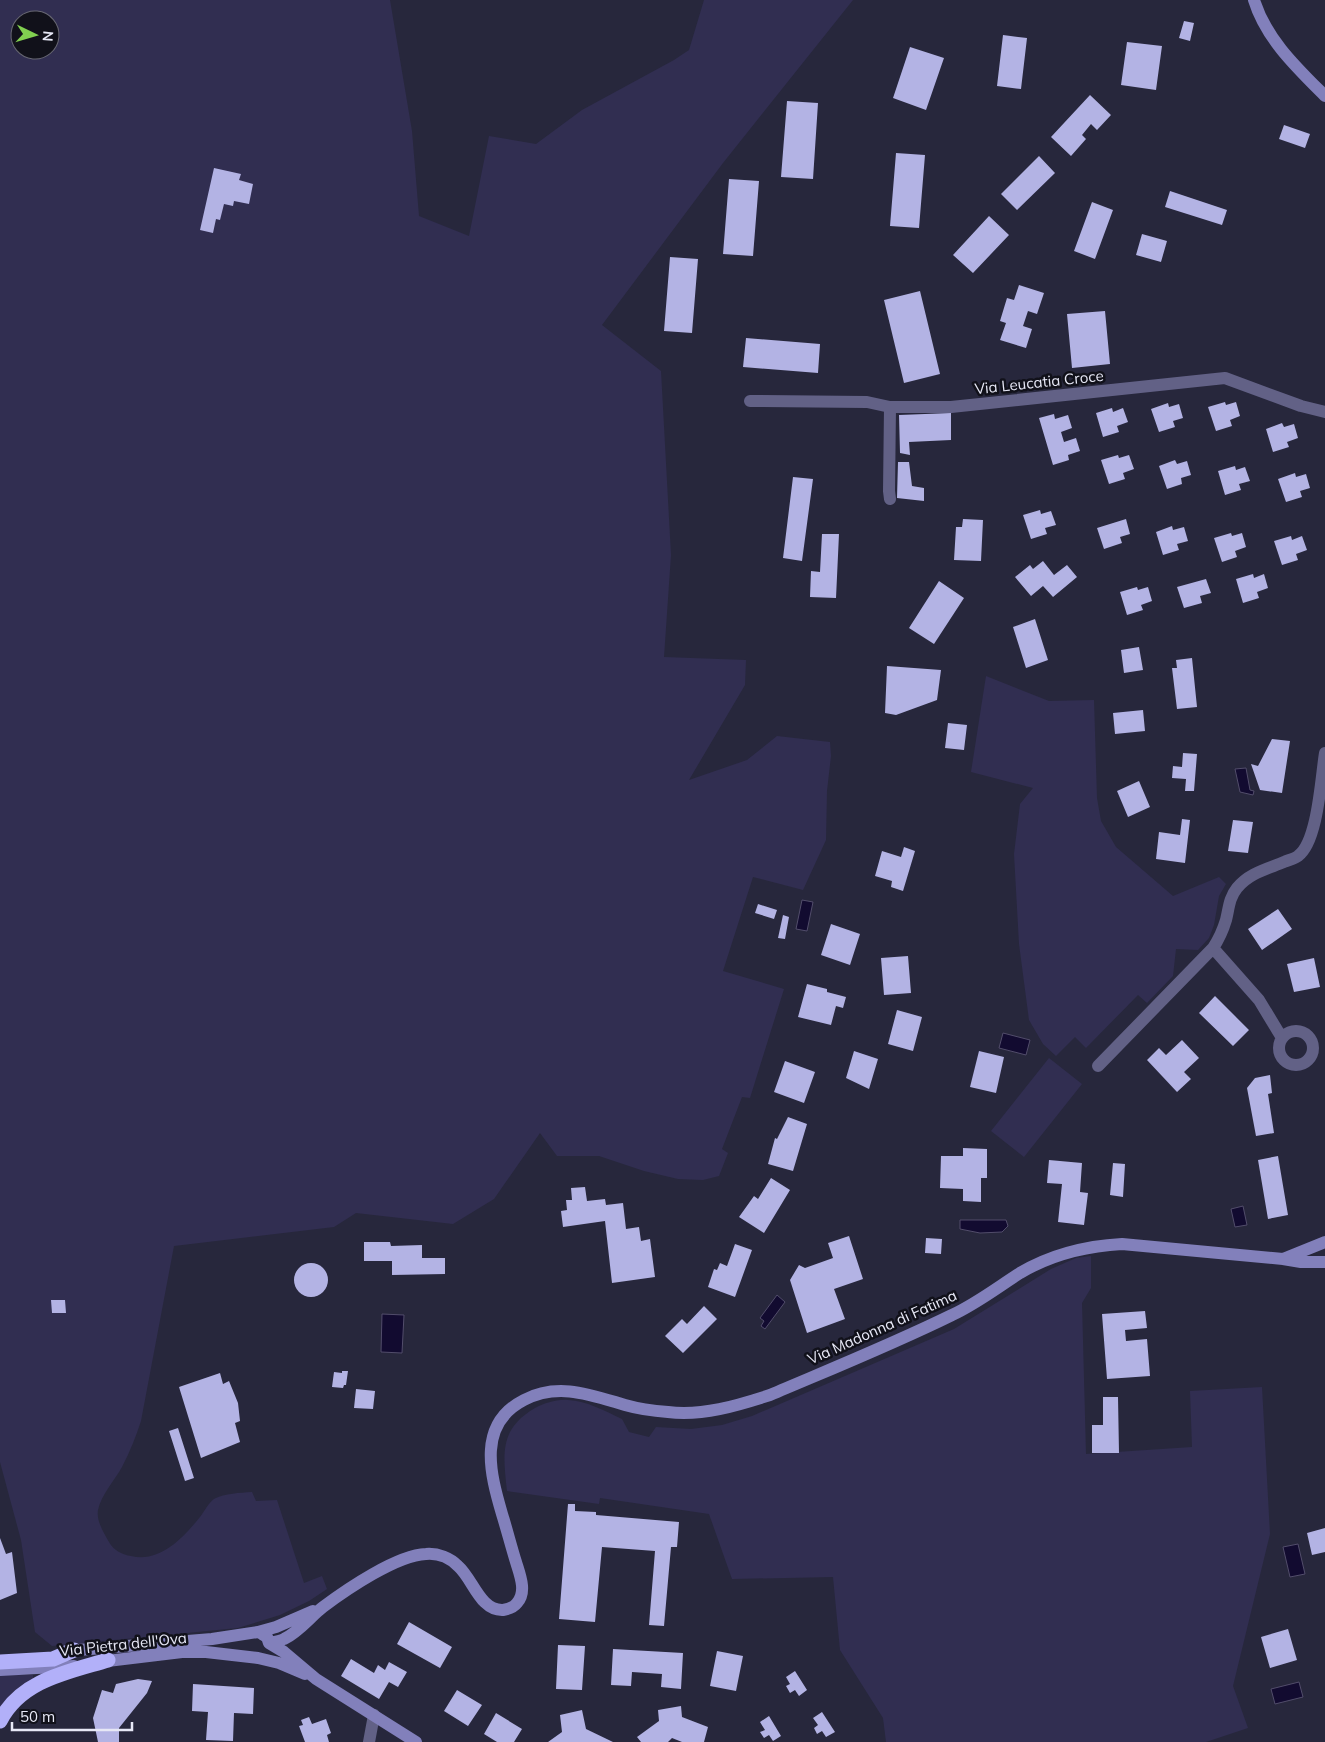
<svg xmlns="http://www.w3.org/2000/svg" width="1325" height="1742" font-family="Mulish,sans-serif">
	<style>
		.green { fill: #312e51; fill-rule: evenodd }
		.water { fill: #120b30; stroke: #524d6b }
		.building { fill: #b3b3e4 }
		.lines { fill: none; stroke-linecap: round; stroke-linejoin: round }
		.minor { stroke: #626186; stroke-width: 12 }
		.secondary { stroke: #8280bb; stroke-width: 12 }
		.motorway { stroke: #b2b0f9; stroke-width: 15 }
		.labels { text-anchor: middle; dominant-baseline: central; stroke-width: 5; stroke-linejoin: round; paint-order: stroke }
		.street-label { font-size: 15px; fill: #e7e8f6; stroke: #11111a }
	</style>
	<rect width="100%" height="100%" fill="#27273c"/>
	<path class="green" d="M0,0h390l22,131 7,85 50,20 20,-100 47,8 46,-34 92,-50 15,-10 15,-50h149l-130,163 -121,162 59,46 10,184 -7,102 82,3 -1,25 -56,95 58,-20 30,-24 53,6 1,14 -4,35 -1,49 -23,50 -50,-13 -30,94 61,18 -34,109 -8,-1 -20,52 6,4 -9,23 -16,4 -25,-1 -34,-8 -45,-15h-42l-17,-23 -46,66 -41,25 -97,-11 -22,14 -160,19 -33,175c-5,15 -11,31 -19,46 -7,13 -21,28 -24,43 -2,11 6,23 11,32 4,8 14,13 22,14 29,7 52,-18 69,-39 4,-5 9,-15 14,-18 11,-6 26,-6 38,-7l4,9 21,-1 27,83 18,-7 5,13 -18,12 -29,14 -42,13 -186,18 -17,-14 -14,-92 -21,-78zM20,20h30v30h-30z
		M986,676l63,25 45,-1 3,98 4,23 15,26 57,49 46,-19 7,7 -7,12 -5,29 -5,13 -11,12 -22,-1 -3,27 -26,27 -9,-8 -52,53 -11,-11 -19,19 -13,-12 -14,-24 -10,-76 -5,-90 6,-50 13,-16 -62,-16z
		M1049,1058l33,26 -58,73 -33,-26z
		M1091,1256v32l-9,15 4,151 106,-7 -2,-56 72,-4 8,147 -37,152 15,42 -42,14h-320l-3,-24 -43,-68 -7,-73 -101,2 -23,-65 -109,-16 -1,6 -92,-13c-4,-37 -8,-62 28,-83 10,-5 22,-9 33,-8 19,1 37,11 54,19l7,13 20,5 7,-10 35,2 31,-4 30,-9 202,-87 97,-60 25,-11z
		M0,1675h33v5l-33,30z"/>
	<path class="water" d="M1246,768l4,22 4,1 -1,4 -13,-3 -5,-23z
		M802,900l11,2 -6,29 -11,-2z
		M1003,1033l27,7 -4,15 -27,-7z
		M1243,1206l4,19 -12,2 -4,-18z
		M960,1220h46l2,6 -6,6 -22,1 -20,-4z
		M777,1295l8,7 -20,27 -4,-3 3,-5 -4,-3z
		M382,1314l22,1 -2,38 -21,-1z
		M1298,1544l7,30 -15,3 -7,-30z
		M1299,1682l4,15 -28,7 -4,-15z"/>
	<path class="building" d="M1184,21l10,2 -4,18 -11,-3z
		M1003,35l24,3 -6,51 -24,-3z
		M1127,42l35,4 -6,44 -35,-5z
		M910,47l34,11 -18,52 -33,-12z
		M1090,95l21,20 -14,15 -6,-6 -9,11 4,4 -15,17 -20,-19z
		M787,101l31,2 -5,76 -32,-2z
		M1284,125l26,9 -5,14 -26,-9z
		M896,153l29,2 -6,73 -29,-2z
		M1039,156l16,17 -38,37 -16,-16z
		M214,168l27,6 -2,6 14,4 -4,20 -15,-3 -1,5 -9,-2 -4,16 -4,-1 -3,14 -13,-3z
		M729,179l30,2 -6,75 -30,-2z
		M1170,191l57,19 -5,15 -57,-18z
		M1092,202l21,8 -18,49 -21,-8z
		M989,216l20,19 -36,38 -20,-18z
		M1142,234l25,7 -6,21 -25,-7z
		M670,257l28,2 -6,74 -28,-2z
		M1019,285l25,8 -7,21 -9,-3 -5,15 9,3 -6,19 -26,-8 6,-17 -6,-2 7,-23 7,2z
		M920,291l20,83 -36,9 -20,-83z
		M1105,311l5,53 -38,4 -5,-54z
		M746,338l74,6 -2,29 -75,-6z
		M1225,402l1,3 10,-3 4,14 -10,4 2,6 -16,5 -8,-24z
		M1168,403l1,4 10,-3 4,14 -10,3 2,6 -16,5 -8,-23z
		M1112,408l1,4 10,-4 5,14 -11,4 2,6 -16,5 -7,-24z
		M951,413v27l-42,2 1,13 -10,-2 -1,-38z
		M1054,414l1,5 13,-4 4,13 -11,4 3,10 12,-4 4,13 -12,4 1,5 -16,5 -14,-47z
		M1282,423l2,4 10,-3 4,14 -11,4 2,5 -16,5 -7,-23z
		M1118,455l1,3 10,-3 5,14 -11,4 2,6 -16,5 -8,-24z
		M1175,460l2,4 10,-3 4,14 -10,3 1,6 -15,5 -8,-23z
		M898,462h11l3,24 12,2v13l-27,-3z
		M1235,466l1,4 9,-3 5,14 -11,3 2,6 -16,5 -7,-24z
		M1295,473l1,4 10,-3 4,14 -10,3 2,6 -16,5 -8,-23z
		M793,477l20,2 -11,82 -19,-3z
		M1040,510l1,4 10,-3 5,14 -11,3 2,6 -16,5 -8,-24z
		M963,519l20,1 -2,41 -27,-1 2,-33h6z
		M1126,519l4,15 -10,3 2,6 -18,6 -7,-21z
		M1172,526l1,4 11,-3 4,14 -11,3 2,6 -16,5 -7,-23z
		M1231,533l1,3 10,-3 4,14 -11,4 2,6 -15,5 -8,-24z
		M822,534h17l-3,64 -26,-1 1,-26 9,1z
		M1291,536l1,4 10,-4 5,14 -11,4 2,6 -16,5 -8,-24z
		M1043,561l11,14 13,-10 10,12 -24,20 -10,-11 -12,10 -16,-19 15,-12 3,4z
		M1253,574l1,4 10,-4 4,14 -11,4 2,6 -16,5 -7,-24z
		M1206,579l5,14 -11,3 2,7 -18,5 -7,-21z
		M939,581l25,17 -30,46 -25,-16z
		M1137,587l1,3 10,-3 4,14 -11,4 2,5 -16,5 -7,-23z
		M1035,619l13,41 -22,8 -13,-41z
		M1139,647l4,23 -19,3 -3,-23z
		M1192,658l5,49 -20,2 -5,-41h5l-1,-8z
		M887,666l54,4 -4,30 -41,15 -11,-2z
		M1143,710l2,21 -30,3 -2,-21z
		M948,723l19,2 -3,25 -19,-2z
		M1272,739l18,2 -8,52 -22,-3 -9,-26 7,2z
		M1183,753l14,1 -3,37h-9l1,-12 -14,-1 1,-12 9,1z
		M1139,781l11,26 -22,10 -11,-26z
		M1182,819l8,1 -5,43 -29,-4 3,-27 21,3z
		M1233,820l20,2 -5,31 -20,-2z
		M904,847l11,4 -12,40 -12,-4 1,-6 -17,-5 7,-25 19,6z
		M758,904l19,6 -3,9 -19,-6z
		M1278,909l14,20 -30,21 -14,-21z
		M783,915l6,2 -4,22 -7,-1z
		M831,924l29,10 -10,31 -29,-10z
		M908,956l3,37 -27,2 -3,-37z
		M1314,958l6,29 -26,5 -7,-28z
		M807,984l20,5v3l19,5 -3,11 -7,-2 -5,19 -33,-8z
		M1215,996l34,34 -16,16 -34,-33z
		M897,1010l25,7 -9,34 -25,-7z
		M1182,1040l17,18 -15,14 7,7 -14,13 -30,-32 12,-12 7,7z
		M854,1051l24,8 -9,30 -23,-11z
		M979,1051l25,6 -8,36 -26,-6z
		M785,1061l30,11 -11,31 -30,-11z
		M1270,1075l2,18 -4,1 6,39 -18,3 -9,-48 8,-10z
		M788,1117l19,7 -14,47 -25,-7 7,-26 2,1z
		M963,1148l24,1v29h-6v24l-18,-1v-12l-23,-1 1,-32h22z
		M1278,1156l10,59 -20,4 -10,-59z
		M1049,1160l33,3 -2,29 8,1 -4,32 -26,-3 4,-38 -15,-1z
		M1113,1163l12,1 -2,33 -13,-2z
		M771,1178l19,12 -26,43 -25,-16 15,-21 4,3z
		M585,1187l2,14 18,-2 1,6 17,-2 3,26 13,-2 2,14 9,-2 5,38 -43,6 -7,-62 -42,6 -2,-16 6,-1 -1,-10h6l-1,-12z
		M849,1236l14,43 -29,10 11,30 -38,14 -17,-53 9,-15 6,3 28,-10 -5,-15z
		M926,1238l16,1 -1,15 -16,-1z
		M364,1242h26l1,4 31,-1v13h23v16l-53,1v-14h-28z
		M735,1244l17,6 -17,47 -27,-10 6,-18 3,1 3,-7 7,3z
		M294 1280a17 17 0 1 1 34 0a17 17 0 1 1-34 0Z
		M51,1300h14l1,13h-14z
		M704,1306l13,13 -34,34 -18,-17 17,-17 5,5z
		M1145,1311l2,17 -22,2 1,11 21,-2 3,37 -43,3 -5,-65z
		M342,1371h6l-2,14h-2l-1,3 -11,-1 2,-15 8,1z
		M220,1373l3,11 6,-3 9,22 2,18 -5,2 5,19 -39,16 -22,-71z
		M356,1389l19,2 -2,18 -19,-1z
		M1103,1397h15l1,56h-27v-28h11z
		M178,1428l16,50 -9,3 -16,-50z
		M568,1504h7v7l21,1v3l83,7 -2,25h-6l-7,79 -15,-1 6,-74 -53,-4 -7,75 -36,-3z
		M1325,1528v24l-13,3 -5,-22z
		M0,1538l6,16 6,-2 5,41 -17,7z
		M409,1622l43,25 -12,21 -43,-24z
		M1288,1629l9,31 -27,8 -9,-31z
		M558,1645l27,1 -3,44 -26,-1z
		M613,1649l70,4 -2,36 -20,-2 1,-13 -30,-2 -1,14 -20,-1z
		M717,1651l26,5 -7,35 -26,-5z
		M351,1659l23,14 4,-8 7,5 4,-8 18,10 -9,15 -9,-5 -10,17 -38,-23z
		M795,1671l12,19 -8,6 -4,-6 -5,3 -4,-7 4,-2 -4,-7z
		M138,1679l14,2 -5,12 -28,35v14h-21l-5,-24 9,-28 11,3 3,-9z
		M193,1684l61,4 -1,26 -19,-1 -1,28 -27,-1 2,-28 -16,-1z
		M457,1690l25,15 -14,21 -24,-15z
		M681,1706l1,11 26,10 -4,15h-22l-10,-4 -4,4h-27l-4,-5 22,-16 -1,-11z
		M582,1710l4,19 27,13h-65l14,-10 -2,-17z
		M822,1712l13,20 -9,5 -4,-6 -5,3 -3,-6 4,-3 -5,-7z
		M496,1713l26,16 -8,13h-17l-13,-8z
		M769,1716l12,20 -8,5 -4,-6 -5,3 -4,-6 5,-2 -5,-8z
		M309,1717l3,7 14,-5 5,14 -4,2 2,7h-24l-6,-16 4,-1 -2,-5z"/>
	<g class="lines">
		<path class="minor" d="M750,401l117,1 23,5h61l274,-29 76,28 24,6
			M890,407l-1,84 1,8
			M1213,948l46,52 23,38
			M1279 1048a17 17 0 1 1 34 0a17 17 0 1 1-34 0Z
			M1098,1066l115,-118c6,-9 10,-18 13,-28 3,-12 3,-22 11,-32 12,-15 30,-19 47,-26 4,-2 10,-3 14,-6 20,-14 23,-79 27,-103
			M369,1742l5,-27"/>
		<path class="secondary" d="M1254,0c12,39 43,68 71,96
			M1283,1259l42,-17
			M258,1632l18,-5 37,-16
			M269,1643c5,-1 11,-2 15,-4 15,-7 27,-23 39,-32 24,-18 74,-52 103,-53 12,-1 24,4 32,12 15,13 22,45 45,44 6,-1 11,-3 14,-7 10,-11 3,-28 -1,-41 -5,-16 -9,-32 -14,-48 -12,-41 -25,-90 22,-114 34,-18 67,-5 101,5 14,4 29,6 43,7 35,4 68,-6 102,-17 61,-26 123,-51 182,-80 24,-11 46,-28 68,-42 32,-19 66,-27 102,-29l161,15 18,3h24
			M66,1651l146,-12 46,-7 4,2 5,3 2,6 15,9 32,27 100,63
			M99,1662l83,-10h24l52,6 21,5 26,11
			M0,1670l74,-4"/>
		<path class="motorway" d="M0,1662l53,-3 21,-9
			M0,1721c21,-41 68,-49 108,-61"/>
	</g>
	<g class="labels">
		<g class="street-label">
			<text transform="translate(1039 382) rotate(-6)">Via Leucatia Croce</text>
			<text transform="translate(882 1327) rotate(-24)">Via Madonna di Fatima</text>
			<text transform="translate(123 1644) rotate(-6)">Via Pietra dell'Ova</text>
		</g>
	</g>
	<g transform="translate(35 35) rotate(95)"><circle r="24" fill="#11111a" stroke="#676772"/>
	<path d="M0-4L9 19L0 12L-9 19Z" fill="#81d050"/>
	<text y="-8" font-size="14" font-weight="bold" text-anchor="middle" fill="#e7e8f6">N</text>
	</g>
	<path d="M12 1722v8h120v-8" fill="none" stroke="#e7e8f6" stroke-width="2.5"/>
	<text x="20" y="1722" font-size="15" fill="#e7e8f6" stroke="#11111a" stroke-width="4" paint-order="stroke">50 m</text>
</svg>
